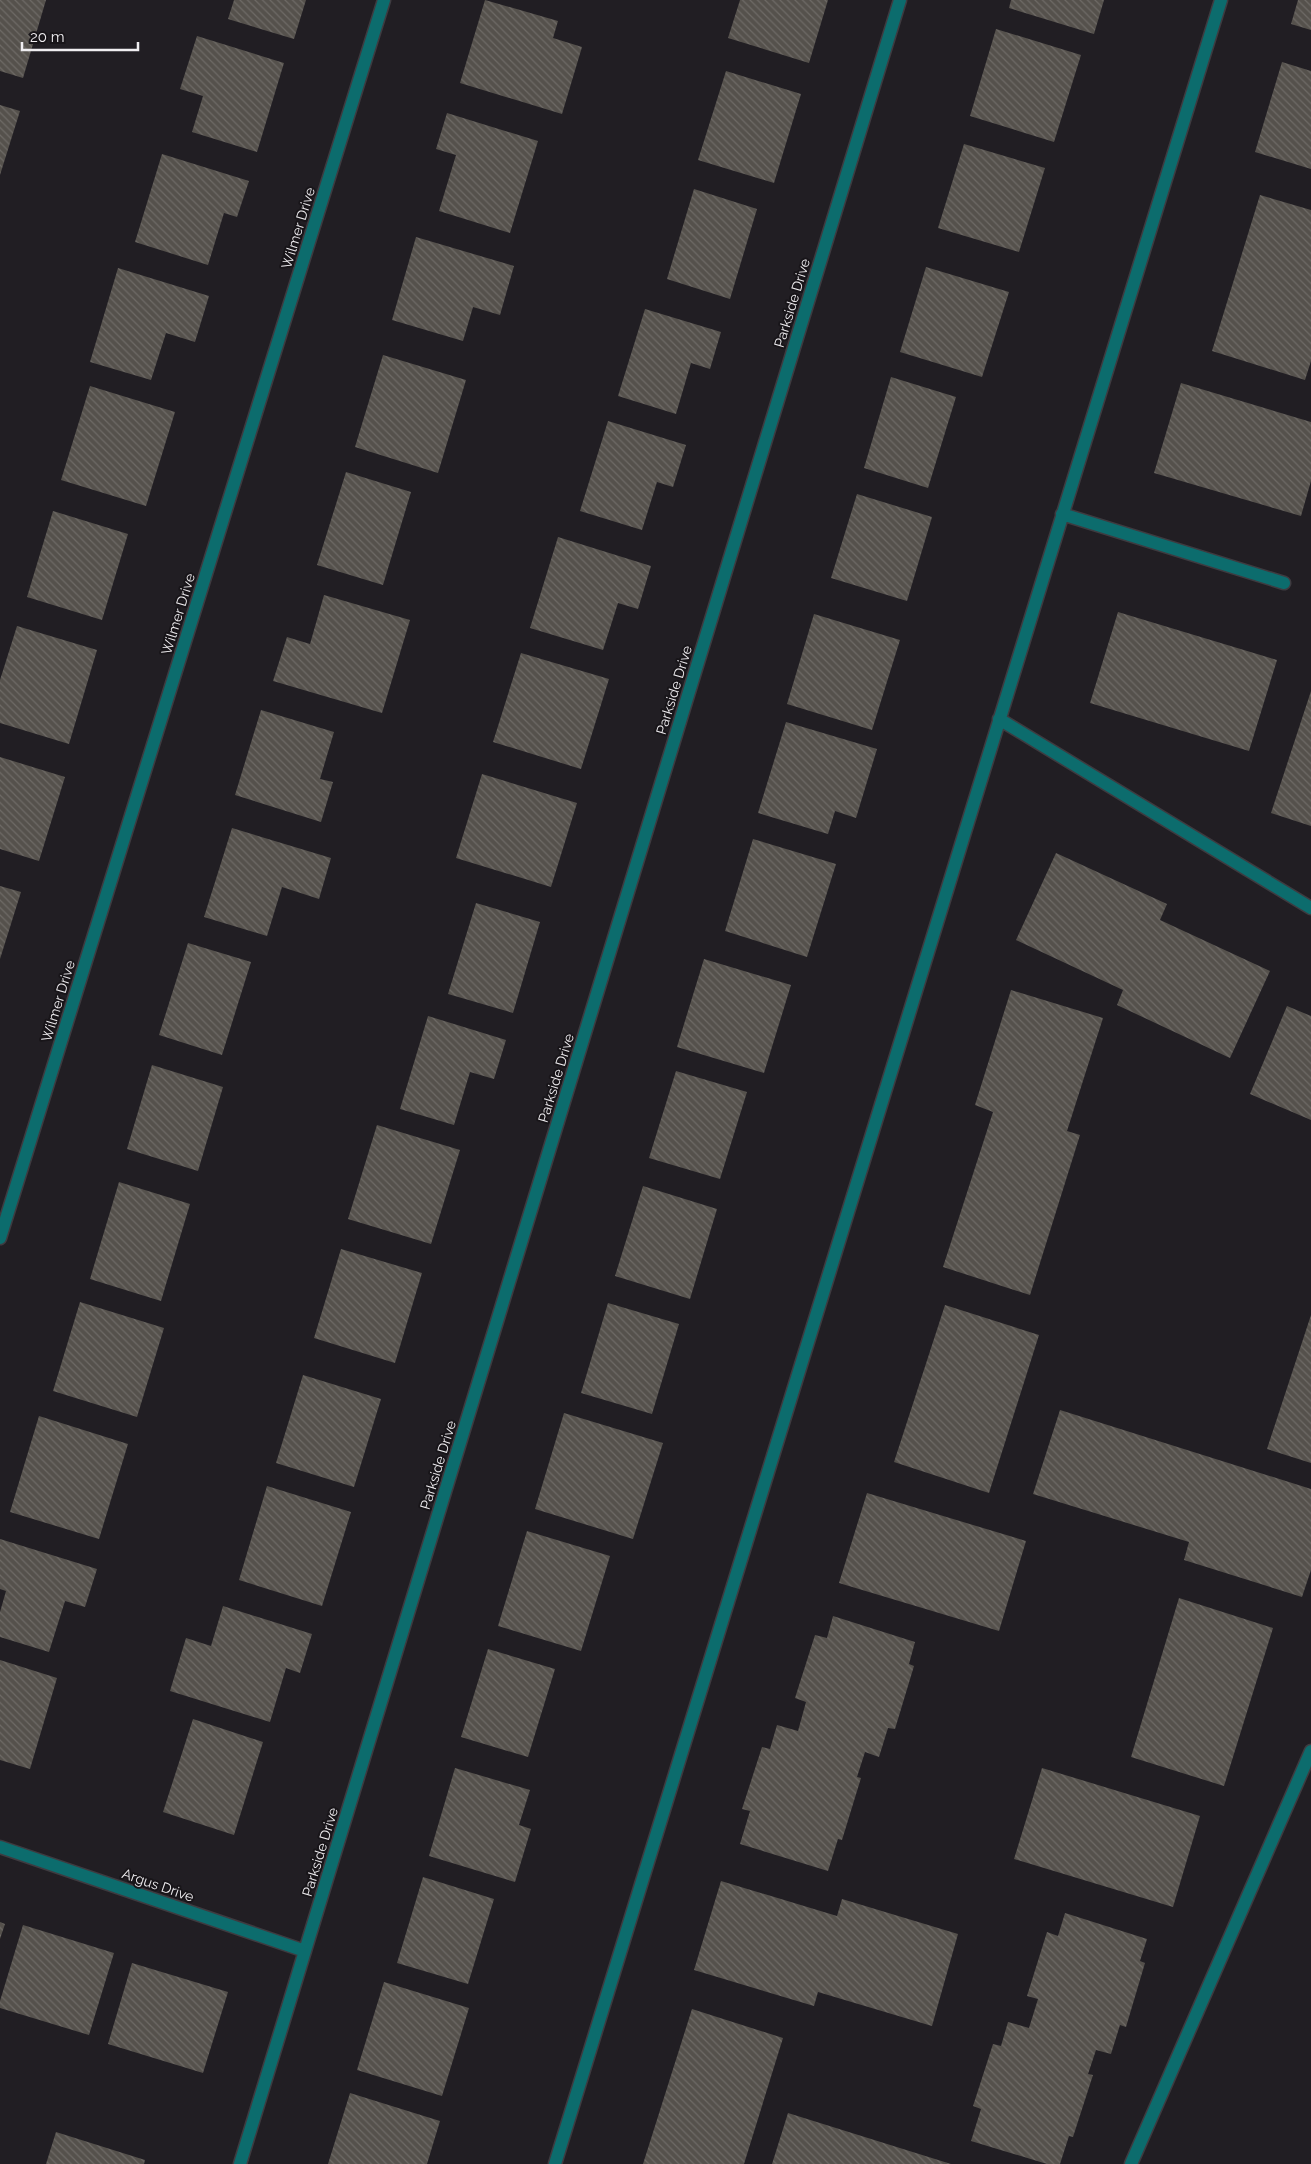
<svg xmlns="http://www.w3.org/2000/svg" width="1311" height="2164" font-family="Raleway,sans-serif">
	<style>
		.building { fill: url(#building-back-hatch) }
		.lines { fill: none; stroke-linecap: round; stroke-linejoin: round }
		.service-casing { stroke: #3e3b40; stroke-width: 15 }
		.minor-casing { stroke: #3e3b40; stroke-width: 15 }
		.service { stroke: #0c6c6d; stroke-width: 12 }
		.minor { stroke: #0c6c6d; stroke-width: 12 }
		.labels { text-anchor: middle; dominant-baseline: central; stroke-width: 4; stroke-linejoin: round; paint-order: stroke }
		.street-label { font-size: 14px; fill: #f0eef1; stroke: #181519 }
	</style>
	<defs>
		<pattern id="building-back-hatch" width="6" height="6" patternUnits="userSpaceOnUse" patternTransform="scale(1.25)"><rect width="6" height="6" fill="#55514c"/><path d="M-1 5l2 2M0 0l6 6M5-1l2 2" fill="none" stroke="#6e6a66"/></pattern>
	</defs>
	<rect width="100%" height="100%" fill="#211e23"/>
	<path class="building" d="M0,0h46l-23,78 -23,-7z
		M234,0h72l-12,39 -66,-20z
		M485,0l73,21 -5,17 29,9 -20,67 -102,-31z
		M740,0h88l-19,63 -81,-25z
		M1011,0h93l-10,34 -85,-26z
		M1298,0h13v30l-20,-6z
		M996,29l85,26 -27,87 -84,-26z
		M197,36l87,27 -27,89 -65,-20 11,-36 -23,-7z
		M1282,62l29,9v98l-56,-17z
		M726,71l75,23 -27,89 -76,-23z
		M0,105l20,6 -20,64z
		M447,113l91,28 -28,92 -71,-22 17,-56 -20,-6z
		M964,144l81,24 -26,84 -81,-24z
		M162,154l87,27 -12,36 -13,-4 -16,52 -73,-23z
		M694,189l63,20 -27,90 -63,-20z
		M1260,195l51,15v151l-6,19 -93,-29z
		M416,237l98,29 -14,49 -27,-8 -10,34 -71,-21z
		M926,267l83,25 -27,85 -82,-25z
		M118,268l91,28 -14,46 -29,-9 -15,47 -61,-18z
		M645,309l76,23 -11,37 -19,-6 -15,51 -58,-18z
		M383,355l83,25 -28,93 -83,-26z
		M891,377l65,20 -28,91 -64,-20z
		M1181,383l130,39v59l-10,35 -147,-43z
		M90,386l85,26 -29,94 -85,-26z
		M608,421l78,24 -13,42 -16,-5 -15,48 -62,-19z
		M346,472l65,20 -28,93 -66,-20z
		M857,494l75,23 -25,84 -76,-23z
		M53,511l75,23 -26,86 -75,-23z
		M558,537l93,29 -13,43 -20,-6 -15,47 -73,-22z
		M324,595l86,25 -28,93 -109,-32 14,-44 23,7z
		M1118,612l159,48 -28,91 -159,-48z
		M814,614l86,26 -28,90 -85,-26z
		M17,626l80,24 -28,94 -69,-21v-43z
		M521,653l88,26 -28,90 -88,-27z
		M1311,691v135l-40,-13z
		M261,710l73,22 -14,47 13,3 -12,40 -86,-27z
		M786,722l91,27 -21,69 -21,-7 -7,23 -70,-21z
		M0,757l65,20 -26,84 -39,-12z
		M482,774l95,29 -26,84 -95,-29z
		M232,828l99,30 -12,41 -37,-12 -15,49 -63,-19z
		M753,839l83,25 -29,93 -82,-26z
		M1056,853l111,51 -7,16 110,51 -40,87 -113,-53 6,-15 -107,-50z
		M0,886l21,6 -21,67z
		M476,903l64,19 -27,91 -65,-19z
		M188,943l63,19 -29,93 -63,-20z
		M704,959l87,26 -27,88 -87,-26z
		M1011,990l92,28 -36,113 13,4 -50,160 -87,-28 50,-155 -18,-7z
		M1287,1006l24,10v104l-61,-26z
		M428,1016l78,24 -12,39 -24,-7 -16,53 -54,-16z
		M152,1065l71,22 -25,84 -71,-22z
		M676,1071l71,21 -27,87 -71,-21z
		M377,1125l83,25 -29,94 -83,-25z
		M119,1182l71,22 -29,97 -71,-22z
		M643,1186l74,23 -27,90 -75,-23z
		M341,1249l81,24 -27,90 -81,-25z
		M80,1302l84,26 -27,89 -84,-26z
		M608,1303l71,21 -27,90 -71,-21z
		M945,1305l94,30 -50,158 -95,-31z
		M1311,1315v148l-44,-14z
		M303,1375l78,24 -27,88 -78,-24z
		M1060,1410l251,79v81l-9,27 -118,-37 5,-18 -156,-48z
		M564,1413l99,30 -30,96 -98,-30z
		M39,1416l89,28 -29,95 -89,-27z
		M267,1486l84,26 -29,94 -83,-26z
		M867,1493l159,48 -27,90 -160,-48z
		M527,1531l83,25 -29,95 -83,-25z
		M0,1539l97,30 -12,38 -20,-6 -16,51 -49,-15v-25l6,-21 -6,-2z
		M1179,1598l94,30 -49,158 -93,-29z
		M223,1606l89,28 -12,39 -14,-5 -16,54 -100,-31 16,-53 25,8z
		M833,1616l82,26 -6,22 5,2 -19,63 -7,-1 -9,29 -14,-5 -8,25 4,1 -19,62 -4,-1 -10,32 -88,-27 10,-33 -8,-2 20,-62 8,2 7,-24 21,6 8,-29 -11,-4 20,-63 12,3z
		M488,1649l67,20 -27,88 -67,-20z
		M0,1660l57,18 -27,91 -30,-9z
		M193,1719l70,23 -29,93 -71,-23z
		M455,1768l75,22 -11,35 12,4 -16,53 -86,-26z
		M1042,1768l158,48 -27,91 -159,-48z
		M423,1877l71,22 -26,85 -71,-21z
		M721,1881l116,35 5,-17 116,35 -26,92 -114,-34 -4,14 -120,-36z
		M1065,1913l82,26 -7,22 5,2 -19,64 -6,-2 -9,29 -15,-4 -8,24 5,1 -20,62 -4,-1 -9,28h-13l-76,-23 10,-32 -8,-3 20,-62 8,2 7,-24 21,6 9,-29 -11,-3 20,-64 11,4z
		M0,1922l5,2 -5,15z
		M23,1925l91,28 -25,82 -89,-27v-7z
		M132,1963l96,29 -25,81 -95,-29z
		M384,1982l85,26 -27,88 -85,-26z
		M692,2009l91,29 -39,126h-101z
		M350,2093l90,28 -13,43h-99z
		M788,2113l163,51h-179z
		M56,2132l89,28 -1,4h-98z"/>
	<g class="lines">
		<g class="service-casing">
			<path id="service" d="M1062,514l222,69
				M999,719l312,189
				M555,2164l666,-2164
				M1131,2164l180,-413"/>
		</g>
		<g class="minor-casing">
			<path id="minor" d="M0,1238l384,-1238
				M0,1847l305,104
				M240,2164l660,-2164"/>
		</g>
		<use href="#service" class="service"/>
		<use href="#minor" class="minor"/>
	</g>
	<g class="labels">
		<g class="street-label">
			<text transform="translate(298 228) rotate(-73)">Wilmer Drive</text>
			<text transform="translate(792 303) rotate(-73)">Parkside Drive</text>
			<text transform="translate(178 614) rotate(-73)">Wilmer Drive</text>
			<text transform="translate(674 690) rotate(-73)">Parkside Drive</text>
			<text transform="translate(58 1001) rotate(-73)">Wilmer Drive</text>
			<text transform="translate(556 1078) rotate(-73)">Parkside Drive</text>
			<text transform="translate(438 1465) rotate(-73)">Parkside Drive</text>
			<text transform="translate(320 1852) rotate(-73)">Parkside Drive</text>
			<text transform="translate(158 1885) rotate(19)">Argus Drive</text>
		</g>
	</g>
	<path d="M22 42v8h116v-8" fill="none" stroke="#f0eef1" stroke-width="2.5"/>
	<text x="30" y="42" font-size="15" fill="#f0eef1" stroke="#181519" stroke-width="4" paint-order="stroke">20 m</text>
</svg>
